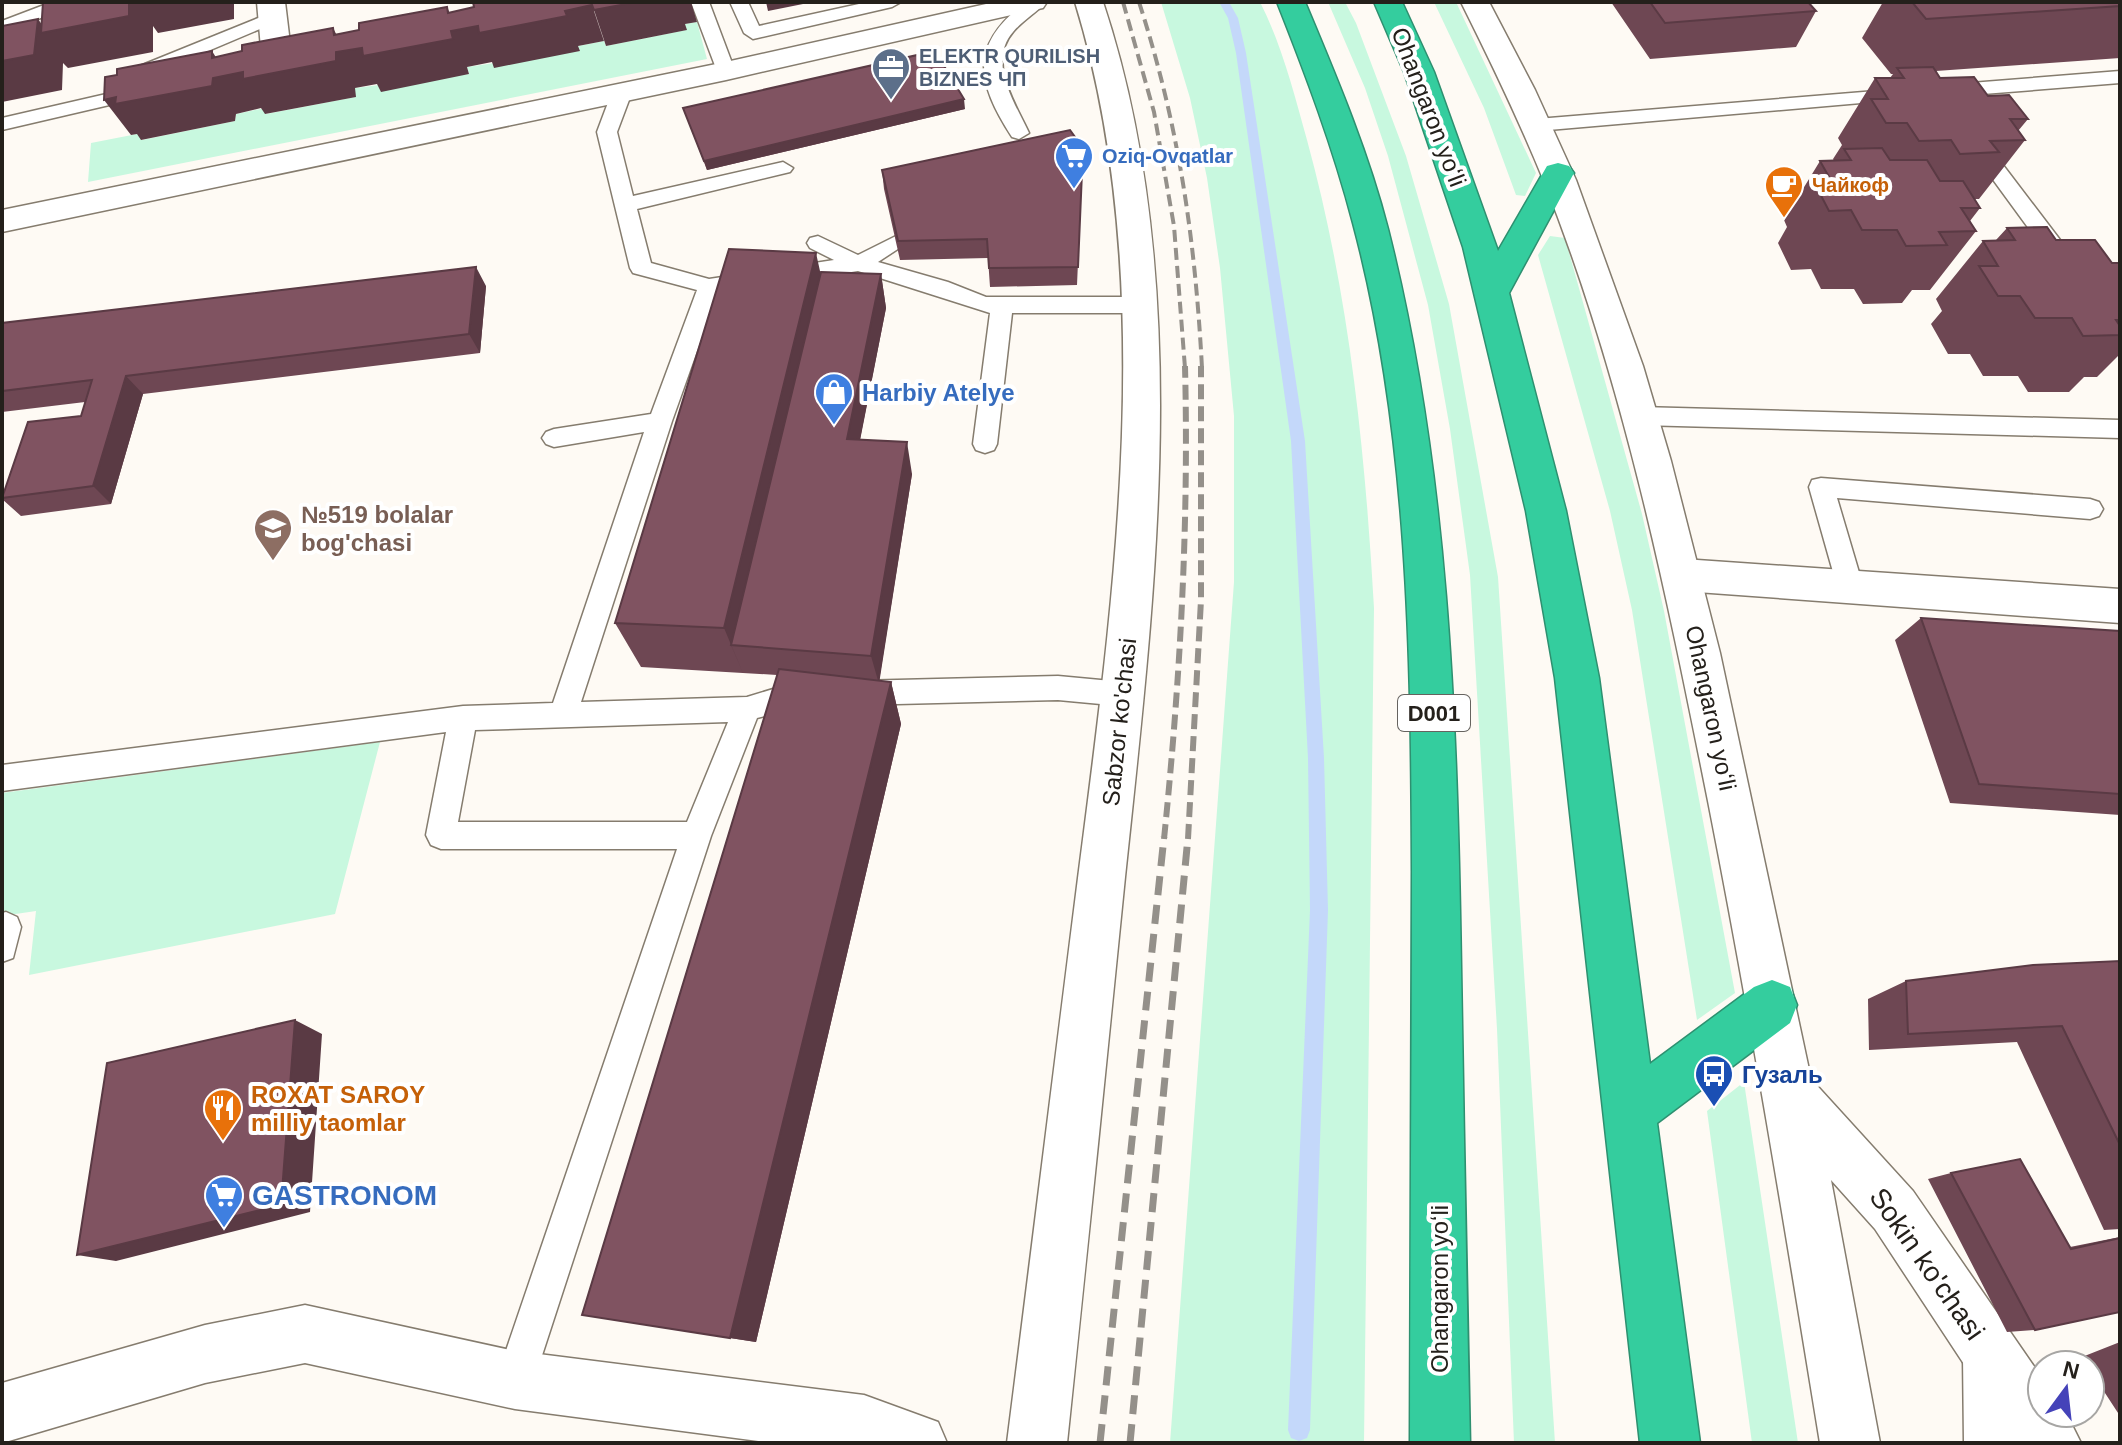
<svg xmlns="http://www.w3.org/2000/svg" width="2122" height="1445" font-family="Helvetica,sans-serif">
	<style>
		.green { fill: #c8f8df }
		.lines { fill: none; stroke-linecap: round; stroke-linejoin: round }
		.stream { fill: #c4d8fa; fill-rule: evenodd }
		.lane-casing { stroke: #857c6e; stroke-width: 3 }
		.street-casing { stroke: #857c6e; stroke-width: 3 }
		.secondary-casing { stroke: #857c6e; stroke-width: 3 }
		.highway-casing { stroke: #2e9070; stroke-width: 3 }
		.lane { fill: #fff; fill-rule: evenodd }
		.street { fill: #fff; fill-rule: evenodd }
		.secondary { fill: #fff; fill-rule: evenodd }
		.highway { fill: #34cd9e; fill-rule: evenodd }
		.rail-far2 { stroke: #94908a; stroke-width: 4; stroke-dasharray: 12 6; stroke-linecap: butt }
		.rail-far1 { stroke: #94908a; stroke-width: 6; stroke-dasharray: 15 7; stroke-linecap: butt }
		.rail { stroke: #94908a; stroke-width: 7; stroke-dasharray: 19 10; stroke-linecap: butt }
		.wall { fill: #6e4753 }
		.shaded-wall { fill: #5a3a44 }
		.building { fill: #805361; stroke: #5a3a44; stroke-width: 2 }
		.labels { text-anchor: middle; dominant-baseline: central; stroke-width: 8; stroke-linejoin: round; paint-order: stroke }
		.far-service-label { font-size: 20px; font-weight: bold; fill: #4e5e75; stroke: #fff; text-anchor: start }
		.far-shop-label { font-size: 20px; font-weight: bold; fill: #366cbe; stroke: #fff; text-anchor: start }
		.far-food-label { font-size: 20px; font-weight: bold; fill: #c56008; stroke: #fff; text-anchor: start }
		.shield { fill: #fff; stroke: #66635f; stroke-width: 2 }
		.shield-label { font-size: 22px; font-weight: bold; fill: #24201b }
		.street-label { font-size: 24px; fill: #24201b; stroke: #fff }
		.shop-label { font-size: 24px; font-weight: bold; fill: #366cbe; stroke: #fff; text-anchor: start }
		.education-label { font-size: 24px; font-weight: bold; fill: #785e54; stroke: #fff; text-anchor: start }
		.transit-label { font-size: 24px; font-weight: bold; fill: #164399; stroke: #fff; text-anchor: start }
		.food-label { font-size: 24px; font-weight: bold; fill: #c56008; stroke: #fff; text-anchor: start }
		.near-shop-label { font-size: 28px; font-weight: bold; fill: #366cbe; stroke: #fff; text-anchor: start }
		.near-street-label { font-size: 28px; fill: #24201b; stroke: #fff }
	</style>
	<rect width="100%" height="100%" fill="#fefaf4"/>
	<path class="green" d="M1161,2h99c22,43 34,91 47,138 42,153 58,309 67,468l-10,835h-194l64,-861v-166l-14,-148 -13,-90 -17,-80z
		M1328,2h17l11,21 50,133 43,148 49,273 57,866h-41l-17,-414 -27,-454 -20,-146 -22,-124 -40,-149 -23,-68z
		M1434,2h22l80,171 -11,23 -9,-1 -32,-87z
		M697,22l10,37 -619,123 3,-39 51,-10v7l93,-19 1,-7 29,-6 1,6 89,-17v-9l114,-14 -2,-7 112,-16 -1,-5 26,-5 2,5 80,-16 -1,-6z
		M1550,236l15,2 77,276 22,97 71,382 -38,27 -65,-410 -22,-99 -72,-256z
		M380,742l-45,172 -306,61 7,-64 -34,5v-123z
		M1744,1082l54,361h-46l-45,-332z"/>
	<g class="lines">
		<path class="stream" d="M1219,2h10l9,16 8,35 59,388 19,317 4,152 -18,520 -3,8 -8,3 -8,-3 -3,-8 22,-520 -2,-152 -17,-317 -55,-388 -8,-35z"/>
		<g class="lane-casing">
			<path id="lane" d="M52,2h25l-3,4 -72,26v-11z
				M691,2h18l26,69 -2,4h-14l-2,-4z
				M730,2h18l11,24 109,-24h33l-9,5 -139,32 -9,-6z
				M1026,2h20c-10,11 -23,18 -33,30 -26,30 2,71 16,101l-10,6 -7,-2c-36,-56 -43,-92 14,-135z
				M273,12l6,1 3,4 -3,4 -135,57 -7,2 -9,-6 2,-4z
				M2120,71v12l-175,14 -10,-6 10,-6z
				M141,86l7,2 3,4 -3,4 -146,34v-12z
				M622,86l10,6 -15,40 16,64 150,-34 10,6 -3,4 -153,37 14,54 58,16 125,-19 -24,-12 -3,-5 3,-5 8,-2 40,19 38,-19 8,2 3,5 -29,19 70,20 38,15h152l8,3 3,5 -3,5 -8,3h-126l-15,131 -3,6 -9,3 -9,-3 -3,-6 17,-131 -132,-42 -140,21 -46,129 -91,281 166,-5 49,-15 21,4 4,8 -4,8 -60,16 -46,118 -177,544 -6,13 -13,6 -13,-6 -6,-13 181,-531h-236l-10,-4 -5,-10 20,-103 -444,59v-26l461,-59 90,-3 91,-271 -90,15 -8,-3 -4,-6 4,-6 8,-3 97,-15 46,-124 -64,-17 -3,-5 -33,-136 15,-40zM728,722l-41,100h-229l17,-92z
				M1900,89l7,2 3,4 -3,4 -370,32 -10,-6 10,-6z
				M1977,138l7,2 86,113 3,5 -3,5h-16l-87,-119z
				M1640,407l480,13v18l-480,-13 -8,-3 -4,-6 4,-6z
				M1821,478l269,21 9,3 4,7 -4,7 -9,3 -253,-21 26,88 -4,7 -9,4 -9,-4 -4,-7 -28,-99 3,-7z
				M1058,676l64,6 10,4 4,8 -4,8 -10,4 -64,-6 -201,5 -10,-4 -4,-8 4,-8 10,-4z
				M6,912l11,5 4,10 -8,31 -11,4v-49z"/>
		</g>
		<g class="street-casing">
			<path id="street" d="M257,2h28l7,58 -5,6 -10,3 -10,-3 -5,-6z
				M995,2h52l-4,6 -10,2 -307,70 -724,152v-22l724,-148z
				M1683,559l437,30v34l-437,-32 -14,-4 -6,-12 6,-12z
				M305,1305l210,46 349,44 74,27 9,21h-173l-259,-34 -210,-46 -100,20 -203,60v-60l203,-58z
				M1992,1328l20,9 9,20 3,86h-60l-1,-86 9,-20z"/>
		</g>
		<g class="secondary-casing">
			<path id="secondary" d="M1075,2h28c92,277 52,591 22,875 -19,189 -38,377 -58,566h-60c24,-188 47,-376 71,-565 36,-281 82,-600 -3,-876z
				M1461,2h28l46,88 41,90 67,186 28,95 49,192 91,426 102,112 129,187v35h24l15,30h-65l-141,-214 -44,-49 49,263h-60c-35,-215 -70,-429 -112,-642 -42,-210 -85,-423 -165,-622 -25,-61 -53,-119 -82,-177z"/>
		</g>
		<g class="highway-casing">
			<path id="highway" d="M1277,2h28c31,74 63,149 83,227 61,242 69,489 73,737 3,159 5,318 9,477h-60c0,-191 2,-381 2,-572 -1,-215 -3,-438 -59,-648 -20,-76 -47,-148 -76,-221z
				M1374,2h28l32,70 64,179 49,-85 11,-3 11,3 5,7 -65,120 57,218 33,167 51,386 104,-77 18,-7 18,7 7,18 -7,18 -133,100 43,320h-60l-85,-765 -29,-167 -63,-264 -59,-175z"/>
		</g>
		<use href="#lane" class="lane"/>
		<use href="#street" class="street"/>
		<use href="#secondary" class="secondary"/>
		<use href="#highway" class="highway"/>
		<path class="rail-far2" d="M1123,2l31,110 20,114 11,142
			M1139,2c40,124 56,236 63,366"/>
		<path class="rail-far1" d="M1164,839c16,-157 25,-315 21,-473
			M1188,839l13,-239v-234"/>
		<path class="rail" d="M1100,1443l64,-606
			M1130,1443l58,-606"/>
	</g>
	<path class="wall" d="M1611,2h197l8,9 -20,36 -146,12z
		M1883,2h237v56l-184,13 4,7 48,18 40,23 -10,12 7,9 -46,59h-4l5,9 -10,13 6,10 -46,59h-18l-10,13 -39,1 -9,-15h-33l-10,-20 -20,1 -13,-27 9,-16 -3,-7 36,-59h14l-1,-2 9,-14 -4,-7 37,-60h15l3,-4h-2l-29,-36z
		M683,108l282,1 -258,61z
		M1083,148l-6,137 -87,2 -2,-29 -88,2 -16,-71 -2,-19z
		M2007,228l49,12 56,23h8v91l-23,23h-13l-15,15h-41l-10,-16h-35l-13,-22h-22l-17,-30 11,-13 -6,-12 47,-58 13,-1z
		M821,272l60,2 5,34 -26,131 52,35 -33,207 12,1 10,42 -145,618 -174,-27 195,-640 -136,-8 -26,-44z
		M486,286l-6,67 -337,41 -32,110 -90,12 -19,-17v-3l79,-80 4,-14 -83,10v-89z
		M1921,618l199,13v184l-170,-12 -55,-163z
		M2120,961v268l-16,1 -87,-188 -148,8 -1,-51 38,-18z
		M1951,1173l119,74 50,-10v75l-85,18 -28,2 -79,-153z
		M2120,1342v74l-30,-46v-5h-3l-5,-8z"/>
	<path class="shaded-wall" d="M129,2h105v17l-76,14 -5,-7v26l-85,16 -5,-5 -1,27 -60,12v-41l36,-42 9,13z
		M637,2h54l6,20 -12,2 2,6 -81,16 -12,-36z
		M766,2h47l-45,9z
		M592,5l12,36 -26,5 2,5 -86,17 -2,-6 -25,5 2,7 -88,18 -4,-8 -22,4 1,9 -91,17 -4,-6 -25,6 -1,7 -94,19 -4,-6 -6,1 -27,-35 108,-42v-7l15,24 107,-40 -1,-7 12,23 103,-38 -1,-6 10,23z
		M964,99l1,10 -258,61 -3,-9z
		M816,253l12,54 -97,338 12,28 -19,-45z
		M476,267l10,19 -6,67 -11,-19z
		M881,274l5,34 -32,163 -7,-32z
		M126,376l17,18 -32,110 -18,-18z
		M907,442l5,32 -33,210 -8,-28z
		M891,682l10,42 -145,618 -26,-4z
		M295,1020l27,14 -12,178 -194,49 -39,-6z"/>
	<path class="building" d="M43,2h86v14l-88,17z
		M473,2h164l-43,8 -2,-5 -27,6 2,5 -88,17 -1,-7 -27,5 2,8 -90,17 -1,-8 -26,4v9l-93,18v-7l-30,6 -1,8 -97,18 1,-7 -12,3 1,-23 12,-2v-6l95,-18v7l30,-7v-6l91,-17 1,7 25,-5v-7l88,-16 1,6 26,-6z
		M1650,2h158l8,9 -151,12z
		M1912,2h208v4l-194,13z
		M38,19l-4,36 -32,6v-35z
		M935,51l29,48 -260,62 -21,-53z
		M1933,67l7,11 34,-1 14,19 21,-1 19,24h-18l15,21 -35,1 9,11 -39,2 -9,-14 -32,1 -12,-18h-21l-15,-24h17l-13,-21h29l-7,-10z
		M1070,130l13,18 -5,119 -89,1 -2,-29 -89,2 -16,-71z
		M1882,148l8,12h37l13,21h23l17,27h-19l15,23 -37,1 8,13 -41,1 -9,-16h-35l-11,-20 -22,1 -14,-27h18l-13,-23 31,-1 -7,-11z
		M2047,227l9,13h39l17,23h8v57h-4l4,6v9l-37,1 -11,-18h-37l-15,-22h-22l-19,-30h19l-15,-25 32,-1 -8,-12z
		M729,249l87,4 -92,375 -109,-5z
		M476,267l-7,67 -343,42 -33,110 -91,12 26,-76 53,-6 11,-36 -90,11v-68z
		M821,272l60,2 -34,165 60,3 -36,214 -140,-11z
		M1921,618l199,13v163l-141,-10z
		M779,669l112,13 -161,656 -148,-23z
		M2120,961v184l-58,-119 -154,8 -2,-53 127,-16z
		M295,1020l-14,185 -204,50 30,-192z
		M2020,1159l51,90 49,-11v74l-85,18 -84,-157z"/>
	<defs>
		<g id="office-pin" transform="scale(2)"><path d="M0 17L-7.5 6A9.5 9.5 0 1 1 7.5 6Z" fill="#5c6f8a" stroke="#fff"/><path d="M-6-3h4V-5.5h4V-3h4V5H-6ZM-1-4.5V-3h2v-1.5ZM-6 0V1H6V0Z" fill="#fff"/></g>
		<g id="supermarket-pin" transform="scale(2)"><path d="M0 17L-7.5 6A9.5 9.5 0 1 1 7.5 6Z" fill="#3f7fe0" stroke="#fff"/><path d="M-6-5.5h2.5l.6 2H6L4.5 2H-2.5L-4.4-4H-6ZM-1.5 3.2a1.3 1.3 0 1 0 .1 0ZM3 3.2a1.3 1.3 0 1 0 .1 0Z" fill="#fff"/></g>
		<g id="cafe-pin" transform="scale(2)"><path d="M0 17L-7.5 6A9.5 9.5 0 1 1 7.5 6Z" fill="#e8710a" stroke="#fff"/><path d="M-5.5-4.5H6V0H3Q3 3.5 0 3.5H-2.5Q-5.5 3.5-5.5 0ZM3-3.2v2h1.7v-2ZM-6 4.5H4V6H-6Z" fill="#fff"/></g>
		<g id="shop-pin" transform="scale(2)"><path d="M0 17L-7.5 6A9.5 9.5 0 1 1 7.5 6Z" fill="#3f7fe0" stroke="#fff"/><path d="M-5-2.5h2.3a2.7 3.5 0 0 1 5.4 0H5L5.5 6h-11ZM-1.5-2.5h3a1.5 2.3 0 0 0-3 0Z" fill="#fff"/></g>
		<g id="school-pin" transform="scale(2)"><path d="M0 17L-7.5 6A9.5 9.5 0 1 1 7.5 6Z" fill="#8d6e63" stroke="#fff"/><path d="M0-5L7-2L0 1L-7-2ZM-4 1L0 2.5L4 1V4Q0 6-4 4Z" fill="#fff"/></g>
		<g id="bus-pin" transform="scale(2)"><path d="M0 17L-7.5 6A9.5 9.5 0 1 1 7.5 6Z" fill="#1a4fb4" stroke="#fff"/><path d="M-5-6H5V4H4V6H2V4H-2V6H-4V4H-5ZM-3.5-4V0h7V-4ZM-3.5 1.2v1.5H-2V1.2ZM2 1.2v1.5H3.5V1.2Z" fill="#fff"/></g>
		<g id="restaurant-pin" transform="scale(2)"><path d="M0 17L-7.5 6A9.5 9.5 0 1 1 7.5 6Z" fill="#e8710a" stroke="#fff"/><path d="M-5-6h1v4h1v-4h1v4h1v-4h1v5L-1.5 .5V6h-2V.5L-5-1ZM5-6V6H3V1.5H1.5Q1.5-4 5-6Z" fill="#fff"/></g>
	</defs>
	<g fill-rule="evenodd">
		<use href="#office-pin" x="891" y="67"/>
		<use href="#supermarket-pin" x="1074" y="156"/>
		<use href="#cafe-pin" x="1784" y="185"/>
		<use href="#shop-pin" x="834" y="392"/>
		<use href="#school-pin" x="273" y="528"/>
		<use href="#bus-pin" x="1714" y="1074"/>
		<use href="#restaurant-pin" x="223" y="1108"/>
		<use href="#supermarket-pin" x="224" y="1195"/>
	</g>
	<g class="labels">
		<g class="far-service-label">
			<text x="919" y="56">ELEKTR QURILISH<tspan x="919" dy="23">BIZNES ЧП</tspan></text>
		</g>
		<g class="far-shop-label">
			<text x="1102" y="156">Oziq-Ovqatlar</text>
		</g>
		<g class="far-food-label">
			<text x="1812" y="185">Чайкоф</text>
		</g>
		<rect class="shield" x="1398" y="695" width="72" height="36" rx="6"/>
		<g class="shield-label">
			<text x="1434" y="713">D001</text>
		</g>
		<g class="street-label">
			<text transform="translate(1429 107) rotate(69)">Ohangaron yoʻli</text>
			<text transform="translate(1711 708) rotate(78)">Ohangaron yoʻli</text>
			<text transform="translate(1119 722) rotate(-84)">Sabzor ko'chasi</text>
			<text transform="translate(1439 1289) rotate(-90)">Ohangaron yoʻli</text>
		</g>
		<g class="shop-label">
			<text x="862" y="392">Harbiy Atelye</text>
		</g>
		<g class="education-label">
			<text x="301" y="514">№519 bolalar<tspan x="301" dy="28">bog'chasi</tspan></text>
		</g>
		<g class="transit-label">
			<text x="1742" y="1074">Гузаль</text>
		</g>
		<g class="food-label">
			<text x="251" y="1094">ROXAT SAROY<tspan x="251" dy="28">milliy taomlar</tspan></text>
		</g>
		<g class="near-shop-label">
			<text x="252" y="1195">GASTRONOM</text>
		</g>
		<g class="near-street-label">
			<text transform="translate(1927 1264) rotate(55)">Sokin ko'chasi</text>
		</g>
	</g>
	<rect width="2122" height="1445" fill="none" stroke="#24201b" stroke-width="8"/>
	<g transform="translate(2066 1389) rotate(15)"><circle r="38" fill="#ffffff" stroke="#a7a6a4" stroke-width="2"/>
	<path d="M0-6L14 30L0 20L-14 30Z" fill="#4543b9"/>
	<text y="-12" font-size="22" font-weight="bold" text-anchor="middle" fill="#24201b">N</text>
	</g>
</svg>
